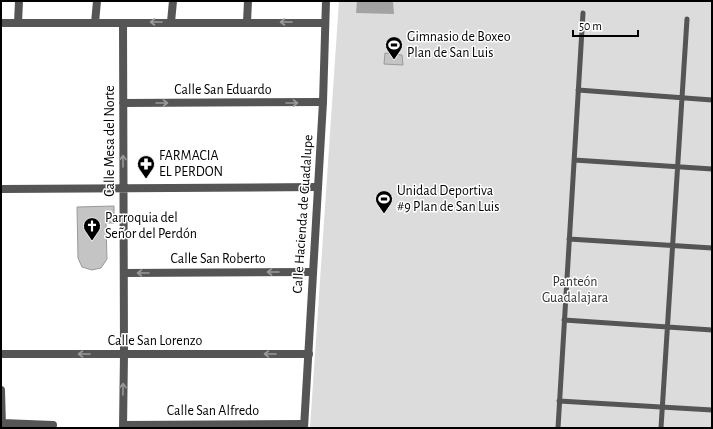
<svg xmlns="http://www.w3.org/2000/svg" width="713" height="429" font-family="'Alegreya Sans',sans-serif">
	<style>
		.green { fill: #dcdcdc }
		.water { fill: #a3a3a3 }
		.building { fill: #c4c4c4; stroke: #999 }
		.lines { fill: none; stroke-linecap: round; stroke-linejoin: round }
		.service { stroke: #555; stroke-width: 5 }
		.minor { stroke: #555; stroke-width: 8 }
		.tertiary { stroke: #555; stroke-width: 8 }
		.oneway { stroke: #999 }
		.labels { text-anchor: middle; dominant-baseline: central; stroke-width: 3; stroke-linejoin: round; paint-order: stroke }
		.poi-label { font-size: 14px; fill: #000; stroke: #fff; text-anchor: start }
		.street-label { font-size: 14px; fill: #000; stroke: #fff }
		.park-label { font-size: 14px; fill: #333; stroke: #fff }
	</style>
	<rect width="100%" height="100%" fill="#fff"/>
	<path class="green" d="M339,1h373v427h-402z"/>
	<path class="water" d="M357,1h36l1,13 -38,-1z"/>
	<path class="building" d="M385,53l17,2 1,10 -19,-1z
		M114,206v17h-8l1,36 -6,9 -9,2 -10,-3 -4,-9 -1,-51z"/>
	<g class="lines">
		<path class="service" d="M578,90l134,10
			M574,160l138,9
			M569,239l143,9
			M564,320l148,10
			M559,401l153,9
			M558,428l25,-415
			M661,428l26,-409"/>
		<path class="minor" d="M171,22l2,-21
			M247,22l1,-21
			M1,23h324
			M18,23l1,-22
			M95,23l2,-22
			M123,103l200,-1
			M1,189l317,-2
			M124,273l188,-1
			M1,354h308
			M1,390l1,37
			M2,423l51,2
			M123,425l181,-1
			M123,428l1,-74 -1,-331"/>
		<path class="tertiary" d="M304,428l19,-326 3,-101"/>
	</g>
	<defs><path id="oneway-shaft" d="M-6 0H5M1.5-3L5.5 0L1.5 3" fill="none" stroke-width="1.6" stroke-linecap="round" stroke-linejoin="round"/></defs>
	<g class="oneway">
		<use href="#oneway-shaft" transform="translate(156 22) rotate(180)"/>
		<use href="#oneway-shaft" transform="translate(286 22) rotate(-180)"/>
		<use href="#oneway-shaft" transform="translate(162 103)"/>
		<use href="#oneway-shaft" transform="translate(292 103)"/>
		<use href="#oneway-shaft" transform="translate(123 161) rotate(-90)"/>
		<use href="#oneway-shaft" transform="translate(273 272) rotate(180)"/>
		<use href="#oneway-shaft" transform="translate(143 273) rotate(180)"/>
		<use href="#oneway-shaft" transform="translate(84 354) rotate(180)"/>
		<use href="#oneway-shaft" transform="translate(270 354) rotate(180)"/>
		<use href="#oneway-shaft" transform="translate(123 389) rotate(-89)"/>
	</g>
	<defs>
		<g id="stadium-pin" transform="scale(0.9)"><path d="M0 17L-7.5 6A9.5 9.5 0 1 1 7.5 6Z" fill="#000" stroke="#fff"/><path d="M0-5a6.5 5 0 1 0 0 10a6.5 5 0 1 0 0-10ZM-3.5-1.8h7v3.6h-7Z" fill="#fff"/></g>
		<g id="pharmacy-pin" transform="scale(0.9)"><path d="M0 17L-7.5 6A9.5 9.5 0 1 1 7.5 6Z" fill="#000" stroke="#fff"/><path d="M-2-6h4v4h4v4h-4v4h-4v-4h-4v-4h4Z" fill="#fff"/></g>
		<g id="church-pin" transform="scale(0.9)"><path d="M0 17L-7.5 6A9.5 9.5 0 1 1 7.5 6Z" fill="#000" stroke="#fff"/><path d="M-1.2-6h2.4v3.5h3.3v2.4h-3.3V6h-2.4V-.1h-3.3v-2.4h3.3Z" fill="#fff"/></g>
	</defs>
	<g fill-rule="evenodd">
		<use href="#stadium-pin" x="394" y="45"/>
		<use href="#pharmacy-pin" x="146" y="164"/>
		<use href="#stadium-pin" x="384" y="199"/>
		<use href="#church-pin" x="92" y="226"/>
	</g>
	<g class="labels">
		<g class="poi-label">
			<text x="407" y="37">Gimnasio de Boxeo<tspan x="407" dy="16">Plan de San Luis</tspan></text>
			<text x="159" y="156">FARMACIA<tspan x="159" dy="16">EL PERDON</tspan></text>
			<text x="397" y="191">Unidad Deportiva<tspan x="397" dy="16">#9 Plan de San Luis</tspan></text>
			<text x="105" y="218">Parroquia del<tspan x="105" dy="16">Señor del Perdón</tspan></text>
		</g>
		<g class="street-label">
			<text x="223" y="90">Calle San Eduardo</text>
			<text transform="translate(110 141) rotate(-90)">Calle Mesa del Norte</text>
			<text transform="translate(303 214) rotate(-86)">Calle Hacienda de Guadalupe</text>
			<text x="218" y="259">Calle San Roberto</text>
			<text x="155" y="341">Calle San Lorenzo</text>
			<text x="213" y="411">Calle San Alfredo</text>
		</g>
		<g class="park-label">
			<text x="575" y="282">Panteón<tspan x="575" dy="16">Guadalajara</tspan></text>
		</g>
	</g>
	<rect width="713" height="429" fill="none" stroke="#000000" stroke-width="4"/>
	<path d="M573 30v6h65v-6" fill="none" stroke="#000000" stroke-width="2"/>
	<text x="579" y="30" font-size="12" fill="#000000" stroke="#ffffff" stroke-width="3" paint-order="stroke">50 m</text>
</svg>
